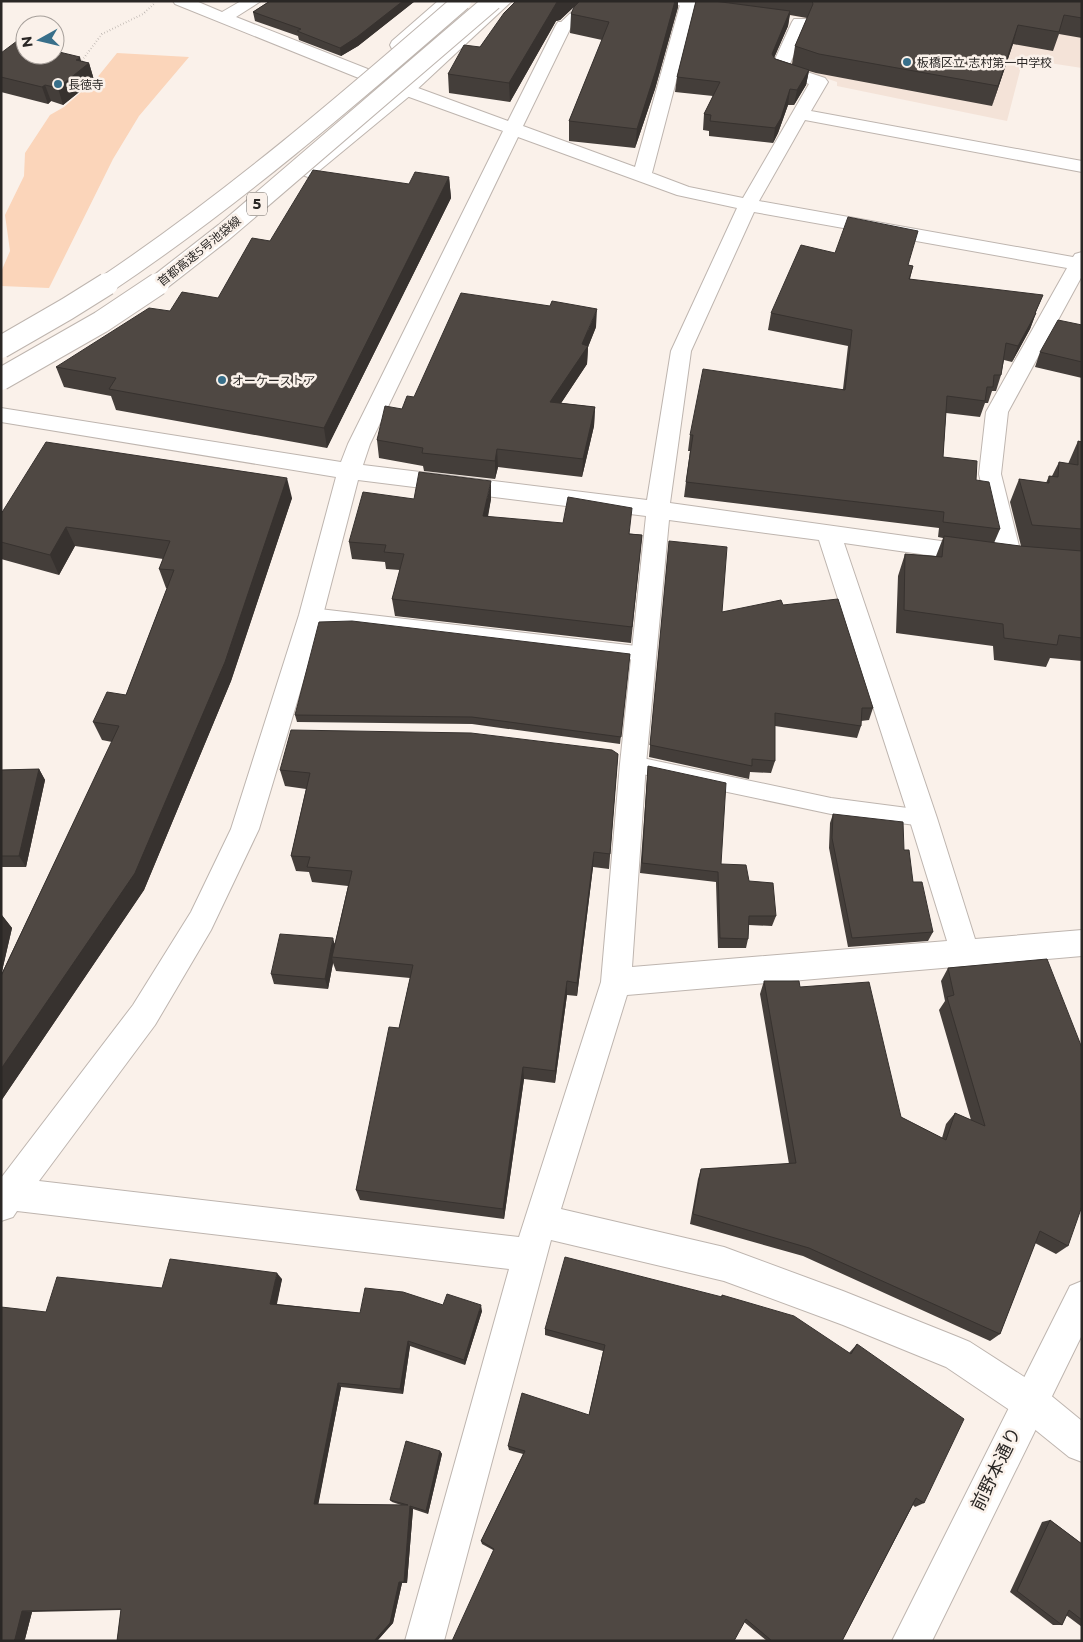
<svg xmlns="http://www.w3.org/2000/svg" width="1083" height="1642" font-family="Montserrat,'Noto Sans JP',sans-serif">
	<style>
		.built { fill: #f4e3d8 }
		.green { fill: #fbd5ba }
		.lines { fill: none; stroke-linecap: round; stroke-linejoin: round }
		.lane-casing { stroke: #beb5af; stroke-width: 2 }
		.street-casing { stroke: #beb5af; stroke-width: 2 }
		.secondary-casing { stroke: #beb5af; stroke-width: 2 }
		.path { stroke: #a9a39e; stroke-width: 2; stroke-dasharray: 0.5 2.5; stroke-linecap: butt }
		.lane { fill: #fff; fill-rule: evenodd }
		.street { fill: #fff; fill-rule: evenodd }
		.secondary { fill: #fff; fill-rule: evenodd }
		.highway-bridge-far1-casing { stroke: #beb5af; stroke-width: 20; stroke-linecap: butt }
		.highway-bridge-casing { stroke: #beb5af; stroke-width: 24; stroke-linecap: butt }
		.highway-bridge-far1 { stroke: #fff; stroke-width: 18 }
		.highway-bridge { stroke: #fff; stroke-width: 22 }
		.wall { fill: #443e3a; fill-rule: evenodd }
		.shaded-wall { fill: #37322f }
		.building { fill: #4f4843; stroke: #37322f }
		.poi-dot { fill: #386f8a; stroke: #faf1ea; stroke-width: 2 }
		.labels { text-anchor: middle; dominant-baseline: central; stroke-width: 5; stroke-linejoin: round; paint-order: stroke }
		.far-poi-label { font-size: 12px; fill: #2a2725; stroke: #faf1ea; text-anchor: start }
		.far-street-label { font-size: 12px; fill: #2a2725; stroke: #faf1ea }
		.shield { fill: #faf1ea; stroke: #686460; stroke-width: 1 }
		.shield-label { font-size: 14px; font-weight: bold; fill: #2a2725 }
		.near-street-label { font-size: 18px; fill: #2a2725; stroke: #faf1ea }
	</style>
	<rect width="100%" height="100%" fill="#faf1ea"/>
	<path class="built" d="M783,1h299v67l-59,-9 -16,62 -170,-35v-4l-47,-16 22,-47 -35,-5z"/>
	<path class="green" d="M117,53l72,4 -50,59 -26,43 -64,129 -48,-2v-14l9,-21 -5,-36 19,-39 1,-23 25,-38 14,-8 32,-28z"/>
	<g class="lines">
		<g class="lane-casing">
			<path id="lane" d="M597,1l-29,27 -4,1 -6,-4 24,-23z
				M668,1h22l23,6 2,2 -6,4 -39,-10z
				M311,608l334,39 6,2 3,5 -3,5 -6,2 -334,-39 -6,-2 -3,-5 3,-5z
				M633,756l198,42 92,12 7,2 3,6 -3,6 -7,2 -92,-12 -198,-42 -7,-2 -3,-6 3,-6z"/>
		</g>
		<g class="street-casing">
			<path id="street" d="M173,1h23l26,11 19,-11h20l-25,16 152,60 120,44 48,-96 2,-3h12l2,3 -49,101 112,41 45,-162 3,-4h16l-3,4 -44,168 37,14 54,11 66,-114 -36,-12 -2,-4 21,-46 2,-3h12l2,3 -19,44 36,12 3,4 -17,29 271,50v11l-277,-52 -46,81 314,56 2,-3 7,-2v24l-74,136 -7,62 21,84 -4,6 -8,3 -8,-3 -4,-6 -19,-84 7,-62 81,-144 -313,-56 -63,139 -21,152 314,44 4,6 -4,6 -8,3 -132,-19 93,275 38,121 107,-9v26l-455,39 -66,214 163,38 119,44 115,46 12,5 73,47 39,32v41l-13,-5 -52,-42 -71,-48 -103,-42 -119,-44 -173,-41 -107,401h-39l104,-372 -492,-58 -4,6 -12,4v-43l132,-173 58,-93 40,-83 68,-214 37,-138 -335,-55v-14l340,54 7,-18 155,-313 -127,-46 -201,-81zM518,137l159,58 60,13 -66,143 -24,149 -284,-35 7,-21zM358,480l288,36 -26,248 -19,218 -82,255 -480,-56 116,-156 56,-95 48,-101 64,-214zM669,520l150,20 90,278 38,123 -315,26 14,-203z
				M438,1h18l-52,48h-12l-2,-4 2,-4z"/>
		</g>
		<g class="secondary-casing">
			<path id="secondary" d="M494,1h18l-100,93 -98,81 -6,2 -6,-2 -3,-4 3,-4 98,-81z
				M1,1178h8l12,4 4,12 -4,12 -12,4h-8z
				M1082,1281v54l-150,306h-40l178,-355z"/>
		</g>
		<path class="path" d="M80,63l22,-29 41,-20 12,-11"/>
		<use href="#lane" class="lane"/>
		<use href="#street" class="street"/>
		<use href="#secondary" class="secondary"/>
		<g class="highway-bridge-far1-casing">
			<path id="highway-bridge-far1" d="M105,285c127,-85 242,-184 357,-284
				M156,285l68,-53 269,-231"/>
		</g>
		<g class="highway-bridge-casing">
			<path id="highway-bridge" d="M1,347l66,-38 40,-25
				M1,379l100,-57 57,-38"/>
		</g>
		<use href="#highway-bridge-far1" class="highway-bridge-far1"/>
		<use href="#highway-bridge" class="highway-bridge"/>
	</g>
	<path class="wall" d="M270,1h145l-57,45 -17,10 -42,-16 -1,-4 -43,-15 -2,-9z
		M516,1h162v6l-23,82 -20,59 -66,-7v-20l33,-81 -32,-7 1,-19 3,-7 -14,13 -4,1 -46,81 -61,-9 -1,-19 32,-27z
		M696,1h386v37l-23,-4 -6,17 -40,-7 -21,62 -176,-33 -7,-2 -3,14 -12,20h-6l-10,28 -5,10 -64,-7v-5l-6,-1 1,-16 9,-18 -38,-4 2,-15zM790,15l17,3 -12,28 -3,18 -18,-6 14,-32z
		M1,53l80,8 8,2 5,17 -31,25 -12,-4 -3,3 -47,-12z
		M449,177l2,21 -124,250 -211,-38 -5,-14 -47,-9 -8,-20 114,-56 48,-13 52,-57 139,-57z
		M835,253l78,13 -3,13 126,34 -6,16 -18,33 -8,-2 -3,15 -5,16h-4l-4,12h-3l-5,14 -34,-4 -3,44 33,23 24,49 -6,14 27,3 -11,-44 9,-23 27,4 3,-7h3l7,-14 9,2 10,-23 4,1v219l-32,-3 -4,9 -52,-7 -1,-14 -97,-13 2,-57 7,-22 31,2 7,-18 -5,-1 1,-9 -255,-31 6,-46h-2l2,-16 153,-46 5,-43 -80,-16 3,-17z
		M1082,325v53l-47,-11 5,-15z
		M596,327l-8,20 -1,17 -26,39 34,4 -1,19 -12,51 -84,-10 -3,12 -71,-8 -1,-5 -44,-8 -2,-18 25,-31 12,-12z
		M292,498l-61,183 -87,209 -143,211v-187l11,14 -11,47 111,-233 -10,-2 -9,-18 33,-27 41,-107h-1l-7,-19 4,-10 -88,-13 -16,29 -58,-16v-45z
		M414,499h77l-3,18 154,18 -11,108 -236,-27 -3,-17 8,-29 -14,-1 -1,-7 -33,-3 -3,-17z
		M668,555l54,57 61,-7 90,103 -4,12 -8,1v5l-4,12 -82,-12v35l-4,12 -21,-1 -1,7 -100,-22z
		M630,654l-10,90 -148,-20 -175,-2 -2,-7z
		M618,754l-9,115 -16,-2 -16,129 -10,-1 -12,88 -31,-4 -20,140 -144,-19 -4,-10 43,-162 11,-50 -74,-7 -3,-8 -5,26 -54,-5 -3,-10 64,-31 13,-57 -36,-4 -3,-10 -13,-1 -5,-15 15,-67 -21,-3 -5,-16z
		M648,766l73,98 28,17 27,35 -4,10 -23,-1 -1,14 -2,9h-28l-2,-66 -76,-9z
		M39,769l6,11 -19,87h-25v-97z
		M833,814l71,36 9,32 20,50 -5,9 -80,6 -19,-99 1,-25z
		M948,968l120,278 -12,8 -21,-11 -35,91 -10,7 -187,-85 -113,-32 8,-45 3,-10 88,-5 -29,-170 4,-13 36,6 101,130 41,21 4,-14 9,-11 16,7 -32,-110 6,-9 -4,-20z
		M282,1279l-5,25 83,9 83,-8 39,6 -17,54 -55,-19 -7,48 -62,-7 -23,117 83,1 -9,-3 -2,-2 50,-49 2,3 -14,60 -15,-5 -6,74h-5l-9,40 -16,18h-260l4,-31 -89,2 -7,27 -1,2h-23l45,-329 116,-24z
		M722,1295l127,58 8,-9 67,159 -9,4 -2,-2 -71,136h-75l-23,-19 -251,-72 -11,-6 -1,-3 42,-87 -14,-4 -1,-4 81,-31 14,-64 -58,-16v-6l176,-32z
		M1050,1520l32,24v83l-16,-12 -4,10h-9l-43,-33 32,-70z"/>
	<path class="shaded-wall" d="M403,1h12l-57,45 -17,10 -1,-8z
		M561,1h19l-20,19 -4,1 -46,81 -1,-19 48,-81z
		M675,1h3v6l-23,82 -20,59 2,-19z
		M790,11l-2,15 -19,43 3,-15z
		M1018,25l-5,19 -21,62 6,-20z
		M80,57l3,11 6,-5 5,17 -31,25 -5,-17 18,-28z
		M809,70l-3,15 -12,20 3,-15z
		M45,85l6,16 -3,3 -6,-17z
		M790,89l-2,16 -10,28 -5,10 2,-15z
		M449,177l2,21 -124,250 -3,-20z
		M1043,295l-10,24 3,-6 -6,16 -18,33 6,-16z
		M597,309l-1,18 -8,20 -1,17 -37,56v-18l32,-58z
		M595,407l-1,19 -12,51 1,-18z
		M497,449l1,18 -3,12v-18z
		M287,478l5,20 -61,183 -87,209 -143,211v-32z
		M491,481v18l-7,35 -1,-18z
		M66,527l9,19 -16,29 -9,-20z
		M39,769l6,11 -19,87 -7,-11z
		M594,852l-1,15 -16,129v-13z
		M1,914l11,14 -11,48z
		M333,938l3,11 -4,8 1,6 -5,26 -3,-10z
		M567,981v14l-12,88v-12z
		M523,1067l1,12 -20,140 -1,-10z
		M277,1273l5,6 -7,31 -5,-6z
		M481,1305l1,6 -17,54 -1,-5z
		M408,1341l2,5 -7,48 -3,-5z
		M338,1383l3,4 -23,119 -4,-2z
		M440,1451l2,3 -14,60 -2,-3z
		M410,1506l3,3 -6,74 -3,-1z
		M399,1582l3,1 -9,40 -16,18h-3z
		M22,1611l10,1 -7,27 -1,2h-11z"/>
	<path class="building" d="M270,1h133l-46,36 -17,11 -43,-17 4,-2 -48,-17z
		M516,1h45l-4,1 -48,81 -61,-9 16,-29 16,2 24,-34z
		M580,1h95l-19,69 -19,59 -68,-8 40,-99 -38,-8 3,-7z
		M696,1h18l76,10 -18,43 3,5 34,11 -12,20 -7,-1 -9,29 -6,10 -65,-7 1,-6 -7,-1 16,-32 -43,-5z
		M812,1h270v17l-18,-3 -5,17 -41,-7 -20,61 -179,-32 -24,-8 18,-42z
		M17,41l8,2v12h30v-4l25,6 -4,3 13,3 -31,25 -13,-3 -3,2 -41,-10v-24z
		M313,170l96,14 6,-12 34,5 -125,251 -215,-39 7,-11 -60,-11 93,-59 21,3 12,-19 36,6 34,-60 18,3z
		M848,217l70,14 -10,34 5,1 -4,13 134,16 -8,18h1l-18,33 -12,-3 -5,32h-7l-1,12h-6l-2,14 -38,-5 -4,61 34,4 -1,19 13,2 11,47 -57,-7 1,-10 -258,-30 7,-47h-3l13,-66 142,21 7,-60 -81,-17 30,-68 34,8z
		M461,293l89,13 2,-5 45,8 -15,35 6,2 -38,56 45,5 -12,52 -86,-10 -2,12 -73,-8 1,-5 -46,-8 8,-34 17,3 5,-13 7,1z
		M1058,320l24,5v37l-42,-10z
		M1078,441l4,1v87l-50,-4 -13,-46 30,4v-7l9,1 1,-15 19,3z
		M46,442l241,36 -62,184 -90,211 -134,196v-93l118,-250 -26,-4 14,-30 19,3 48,-125 -15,-1 11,-28 -104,-14 -16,28 -49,-13v-28z
		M419,472l72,9 -8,35 80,7 5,-26 64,11 -3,26 13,1 -10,92 -240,-28 12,-45 -20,-2 2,-7 -37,-3 14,-50 51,7z
		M944,536l76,10 62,5v87l-23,-3 -2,10 -53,-7 -1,-14 -99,-14 1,-56 37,3z
		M669,541l58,6 -5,65 59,-12 2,5 55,-6 35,109h-11l-1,18 -86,-13v48l-23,-2v7l-102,-21z
		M352,621l278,33 -9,83 -149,-20 -177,-2 24,-93z
		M291,730l180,3 141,17 6,4 -8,100 -16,-2 -17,131 -10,-2 -12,90 -32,-4 -20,142 -147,-19 33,-163 10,1 14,-63 -81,-8 20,-86 -45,-4 3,-10 -19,-1 19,-83 -30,-3z
		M648,766l78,17 -5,81 25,1 3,16 24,2 3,33h-27l-1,23 -28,-1 -2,-66 -76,-9z
		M39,769l-20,87h-18v-86z
		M833,814l70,8 1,28h5l4,32h9l11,50 -81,6 -20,-100z
		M280,934l53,4 -8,41 -54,-5z
		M1047,959l35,89v158l-14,40 -28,-15 -40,103 -191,-86 -116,-34 8,-45 95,-6 -32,-182h35l1,6 69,-5 32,135 45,23 9,-27 30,13 -38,-129 7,-2 -6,-27z
		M565,1257l157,40v-2l72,21 57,38 6,-10 107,75 -40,84 -8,-5 -74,143h-70l-26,-22 -12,22h-282l42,-92 -13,-8 44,-90 -17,-5 14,-53 67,22 16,-70 -60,-16z
		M170,1259l107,14 -7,31 90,9 5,-25 38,4 40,13 4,-11 34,11 -17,55 -56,-19 -8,48 -62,-6 -24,121 94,1 -18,-5 16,-59 34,10 -14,60 -16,-5 -6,76h-5l-9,41 -16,18h-257l4,-32 -99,2 -7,28 -2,2h-12v-334l45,5 11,-35 105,11z
		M1050,1520l32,24v76l-13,-10 -7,15 -45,-34z"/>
	<g class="poi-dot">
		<circle cx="907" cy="62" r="5"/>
		<circle cx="58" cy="84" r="5"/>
		<circle cx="222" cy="380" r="5"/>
	</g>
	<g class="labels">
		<g class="far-poi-label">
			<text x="917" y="62">板橋区立 志村第一中学校</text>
			<text x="68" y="84">長徳寺</text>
			<text x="232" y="380">オーケーストア</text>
		</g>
		<g class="far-street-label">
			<text transform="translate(199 251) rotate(-39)">首都高速5号池袋線</text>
		</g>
		<rect class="shield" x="247" y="192.5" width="20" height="23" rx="4"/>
		<g class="shield-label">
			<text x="257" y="204">5</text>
		</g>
		<g class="near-street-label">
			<text transform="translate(996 1469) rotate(-64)">前野本通り</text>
		</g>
	</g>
	<rect width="1083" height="1642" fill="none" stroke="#2a2725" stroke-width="5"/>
	<g transform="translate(40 40) rotate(262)"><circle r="24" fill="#faf1ea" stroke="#a7a09b"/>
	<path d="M0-4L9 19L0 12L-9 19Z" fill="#386f8a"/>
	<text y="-8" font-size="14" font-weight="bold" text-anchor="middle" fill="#2a2725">N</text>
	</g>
</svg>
